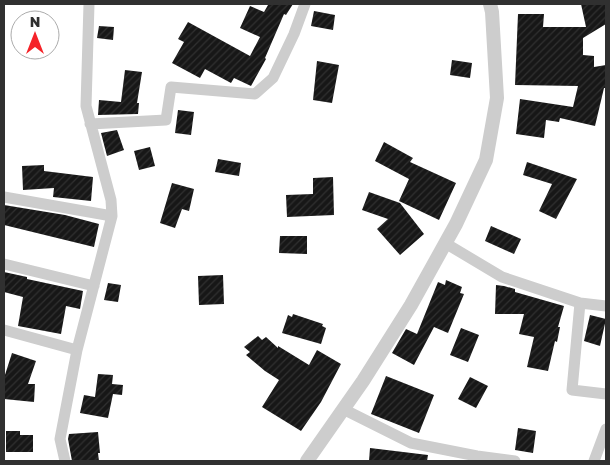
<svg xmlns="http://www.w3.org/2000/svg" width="610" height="465" font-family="'Golos Text',sans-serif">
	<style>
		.building { fill: url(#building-hatch) }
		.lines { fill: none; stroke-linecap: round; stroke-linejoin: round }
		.minor { stroke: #cdcdcd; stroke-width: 11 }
		.tertiary { stroke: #cdcdcd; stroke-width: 14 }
	</style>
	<defs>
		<pattern id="building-hatch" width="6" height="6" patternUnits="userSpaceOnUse" patternTransform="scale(1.25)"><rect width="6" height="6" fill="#171717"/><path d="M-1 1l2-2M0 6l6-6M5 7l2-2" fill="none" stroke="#303030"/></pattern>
	</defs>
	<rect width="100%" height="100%" fill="#fff"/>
	<path class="building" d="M266,4h27l-7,11 -2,-1 -19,44 1,1 -15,27 -17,-8 -3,5 -26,-14 -5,9 -28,-15 12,-21 -6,-3 10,-17 62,34 10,-19 -20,-9 10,-22 14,6 4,-7z
		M581,4h25v20l-23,14v17l11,1v11l12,-2v23h-2l-9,38 -35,-8 -1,4 -13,-2 -2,18 -28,-4 4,-35 53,8 5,-21 -63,-1 3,-71h26l-1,13h43z
		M314,11l21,4 -2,15 -22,-4z
		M99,26l15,1 -1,13 -16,-2z
		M452,60l20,3 -2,15 -20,-3z
		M317,61l22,4 -7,38 -19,-3z
		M125,70l17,2 -5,31h2l-1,11 -40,1 1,-15 22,2z
		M178,110l16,2 -3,23 -16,-2z
		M117,130l7,20 -17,6 -6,-23z
		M384,142l29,16 -3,4 46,21 -17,37 -40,-19 10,-22 -34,-18z
		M150,147l5,19 -16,4 -5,-19z
		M218,159l23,4 -2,13 -24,-4z
		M527,162l50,17 -21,40 -17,-8 13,-27 -29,-9z
		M44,165v6l49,6 -2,24 -38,-4 1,-9 -31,2 -1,-24z
		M333,177l1,38 -47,2 -1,-22 27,-1v-16z
		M172,183l22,6 -5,22 -7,-2 -7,19 -15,-5z
		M369,192l31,11 24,31 -24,21 -23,-26 11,-10 -26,-9z
		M4,205l61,10 34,9 -5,23 -90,-22z
		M491,226l30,13 -7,15 -29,-13z
		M280,236h27v18l-28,-1z
		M4,272l23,5v2l56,12 -3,18 -14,-3 -5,28 -43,-8 5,-29 -19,-5z
		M223,275l1,29 -25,1 -1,-29z
		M446,280l16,7 -2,6 4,1 -16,39 -14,-6 -20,38 -22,-12 14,-24 11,5 21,-52 7,3z
		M108,283l13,2 -3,17 -14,-2z
		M496,285l8,1 11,3v3l49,14 -6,21h2l-3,15 -2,-1 -7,30 -21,-4 7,-30 -15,-3 5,-20h-29z
		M293,314l30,10 -1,2 4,2 -5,16 -39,-11 6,-18 4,2z
		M590,315l16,4 -6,27 -16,-5z
		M461,328l18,7 -11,27 -18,-7z
		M258,336l4,4 4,-3 12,11v-2l31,19 8,-15 24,14 -20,38 -20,29 -39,-24 17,-27 -14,-9 -19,-16 4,-3 -6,-5z
		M12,353l24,8 -8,23h7l-1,18 -30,-3v-21z
		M98,374l15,1 -1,9 11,1 -1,10 -9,-1 -5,24 -28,-5 4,-18 11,2z
		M386,376l48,19 -15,38 -48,-19z
		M470,377l18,9 -12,22 -18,-9z
		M518,428l18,3 -3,22 -18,-3z
		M6,431h14v4h13v17h-27z
		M98,432l2,21h-2l1,8h-27l-4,-22 1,-5z
		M370,448l58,7 -1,6h-58z"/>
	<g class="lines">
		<path class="minor" d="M90,124l76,-4 5,-33 84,7 18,-16 21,-44 11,-30
			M4,197l108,19
			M445,243l57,34 78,26 26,3
			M4,264l90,22
			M580,303l-8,87 34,4
			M4,330l73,20
			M343,409l68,34 66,13 38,5
			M65,461l-5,-22 17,-89 35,-134 -1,-16 -25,-94 3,-102
			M594,461l12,-32"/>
		<path class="tertiary" d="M307,461l56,-80 48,-76 45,-81 30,-64 11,-62 -5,-86 -2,-8"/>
	</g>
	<rect width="610" height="465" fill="none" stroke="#303030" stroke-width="10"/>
	<g transform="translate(35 35)"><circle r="24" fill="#ffffff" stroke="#acacac"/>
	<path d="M0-4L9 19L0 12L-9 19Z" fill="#f52329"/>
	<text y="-8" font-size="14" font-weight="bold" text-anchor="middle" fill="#303030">N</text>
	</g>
</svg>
